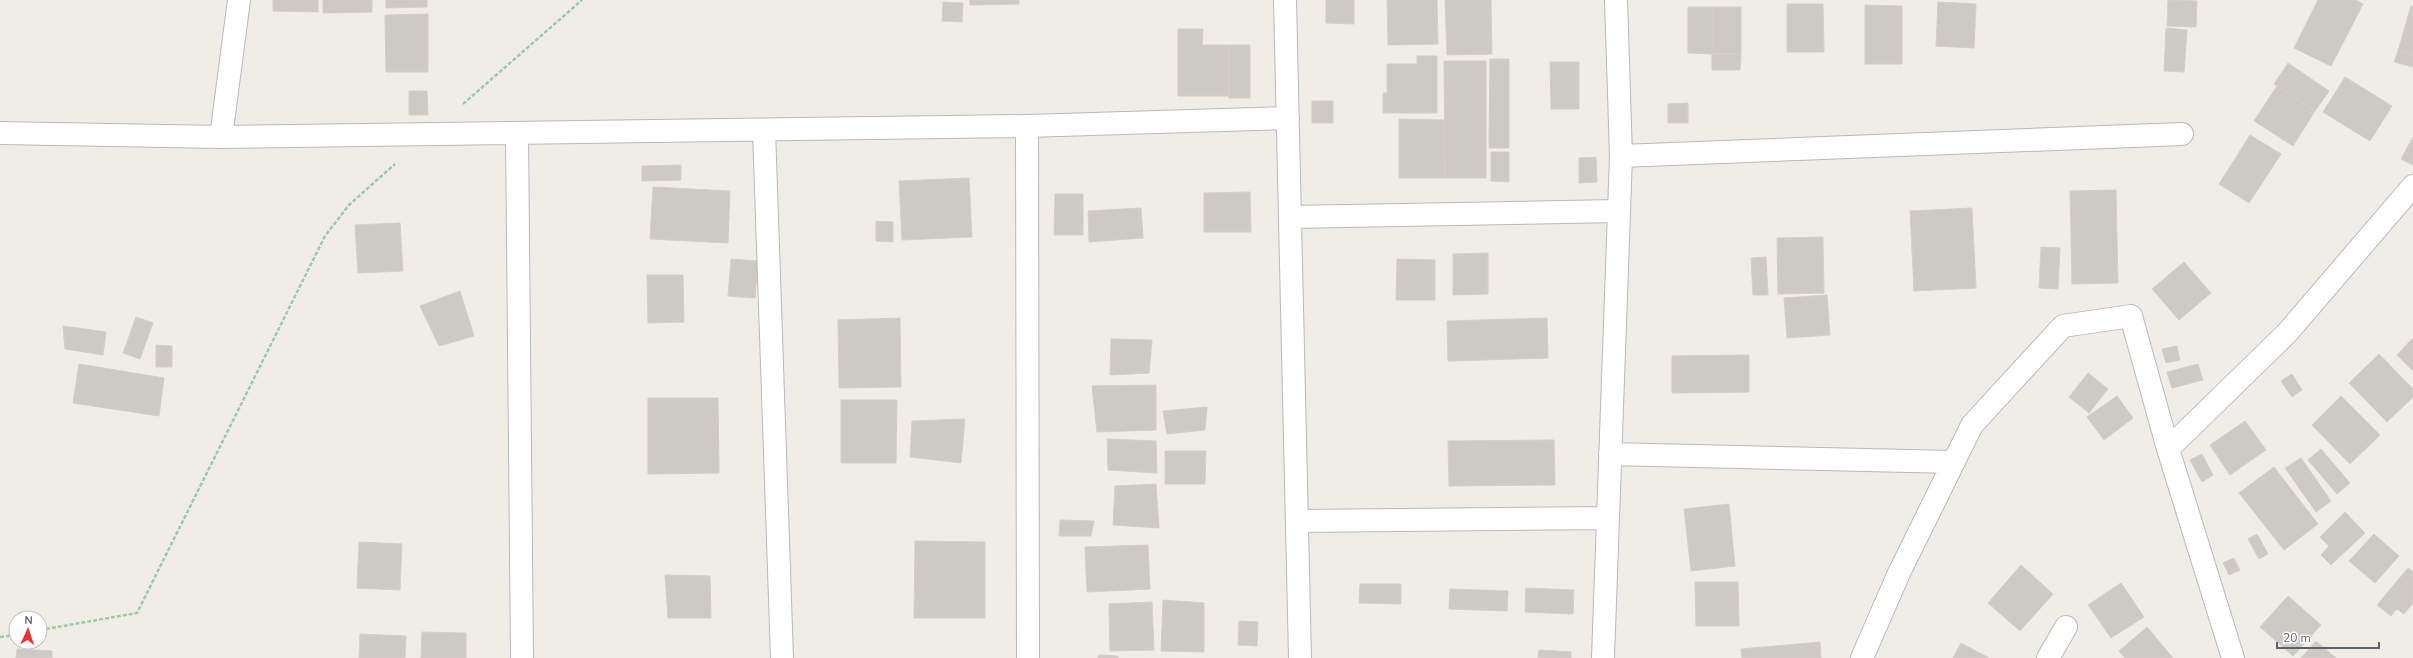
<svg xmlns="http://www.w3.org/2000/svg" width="2413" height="658" font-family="'Nunito Sans',sans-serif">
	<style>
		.building { fill: #cdc9c5; stroke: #d5cec4 }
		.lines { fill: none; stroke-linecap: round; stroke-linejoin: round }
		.minor-casing { stroke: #b6b9bd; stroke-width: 24 }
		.path { stroke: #9dcba5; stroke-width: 2.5; stroke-dasharray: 4 2; stroke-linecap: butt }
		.minor { stroke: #fff; stroke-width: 22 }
	</style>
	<rect width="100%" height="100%" fill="#f0ede6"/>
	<path class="building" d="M273,0h45v12l-45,-1z
		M323,0h49v12l-49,1z
		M386,0h41v7l-41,1z
		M970,0h49v4l-49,1z
		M1326,0h28v24l-28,-1z
		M1387,0h50l1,44 -50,1z
		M1445,0h46l1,54 -45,1z
		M2168,0l29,1 -1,26 -29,-1z
		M2318,0h37l8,4 -32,62 -37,-18z
		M943,2l20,1 -1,19 -20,-1z
		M1938,2l38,2 -2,44 -38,-2z
		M1787,4h36l1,48h-37z
		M1865,5l37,1v58h-37z
		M2411,6l2,1v48l-15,-4z
		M1688,7h25l-1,47 -24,-1z
		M1713,7h28v47h-29z
		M428,14v58h-42l-1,-57z
		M2166,28l21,2 -3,42 -20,-1z
		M1178,29h25l-1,16h27v51h-51z
		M1229,45h21v53h-21z
		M2398,51l15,4v12l-19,-5z
		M1712,54h29l-1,16h-28z
		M1417,56h20v57h-54v-20h4v-29h30z
		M1490,59h19v89h-20z
		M1444,61h42v117h-41z
		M1550,62h29v47h-28z
		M2288,63l41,28 -14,20 -41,-27z
		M2345,77l47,29 -22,35 -47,-29z
		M2277,86l38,25 -22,35 -39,-25z
		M409,91h18l1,24h-19z
		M1312,101h21v22h-21z
		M1688,103v20h-20v-19z
		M1399,119l45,1 1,58h-46z
		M2250,135l31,19 -32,49 -30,-19z
		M2413,137v28l-12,-6z
		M1491,152h18v30l-18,-1z
		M1596,157l1,25 -18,1v-25z
		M681,165v15l-39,1v-15z
		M969,178l3,59 -70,3 -3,-59z
		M653,187l77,4 -2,52 -78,-4z
		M2116,190l2,93 -46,1 -2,-93z
		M1250,192l1,40h-47v-39z
		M1055,194h28v41h-29z
		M1141,208l2,30 -54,4 -1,-31z
		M1972,208l4,80 -62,3 -4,-80z
		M876,221l17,1v20l-17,-1z
		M400,223l3,48 -45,2 -3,-48z
		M1823,237l1,56 -46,1 -1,-56z
		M2041,247l19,1 -2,41 -19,-1z
		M1488,253v41l-35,1v-41z
		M1766,257l2,38h-15l-2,-37z
		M731,259l27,2 -3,37 -27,-2z
		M1397,259l38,1v40h-39z
		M2184,262l27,31 -32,27 -27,-31z
		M647,275h36l1,47 -36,1z
		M460,291l14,45 -35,10 -19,-40z
		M1827,295l3,40 -43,3 -3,-40z
		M136,317l17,6 -13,36 -17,-6z
		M900,318l1,69 -62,1 -1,-68z
		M1547,318l1,40 -100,3 -1,-40z
		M63,326l43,6 -3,23 -38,-6z
		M2413,338v33l-16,-16z
		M1111,339l41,1 -3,33 -39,2z
		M156,345l16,1v21h-16z
		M2177,346l3,14 -14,3 -4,-14z
		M2379,354l34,35v8l-26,25 -38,-39z
		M1749,355v37l-77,1v-37z
		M79,364l85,14 -5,38 -86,-13z
		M2198,364l5,16 -31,8 -5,-16z
		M2088,373l20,16 -19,24 -20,-16z
		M2292,374l10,16 -10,7 -11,-16z
		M1156,385v45l-59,2 -5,-46z
		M2117,396l16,22 -29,22 -17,-23z
		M2341,396l39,39 -30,29 -38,-39z
		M648,398h70l1,75 -71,1z
		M841,400h56l-1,63h-55z
		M1207,407l-2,23 -38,4 -4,-23z
		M965,419l-4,44 -51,-6 2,-36z
		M2245,421l21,29 -36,25 -20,-30z
		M1107,439l49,2 1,32 -49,-3z
		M1554,440l1,45 -106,1 -1,-45z
		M2321,449l29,34 -13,11 -29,-34z
		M1165,451h41l-1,33h-40z
		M2202,454l11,21 -11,7 -12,-22z
		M2301,458l30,43 -15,11 -31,-44z
		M2274,467l44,57 -34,26 -45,-57z
		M1156,484l3,44 -46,-3 2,-39z
		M1729,504l6,62 -44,5 -7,-62z
		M2345,512l20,21 -34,32 -10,-10 8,-9 -9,-9z
		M1060,520l34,1 -3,15h-32z
		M2257,534l11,20 -9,5 -11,-20z
		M2374,534l25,22 -24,27 -26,-22z
		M915,541l70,1v76h-71z
		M359,542l43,2 -2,46 -43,-2z
		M1148,545l2,44 -63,3 -2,-45z
		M2234,558l6,12 -11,5 -6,-12z
		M2021,565l32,29 -33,37 -32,-28z
		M2408,568l5,4v31l-9,11 -7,-5 -6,7 -14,-11z
		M665,575l45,1 1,42h-43z
		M1695,582h43l1,44h-43z
		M2121,583l23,34 -33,21 -23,-33z
		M1360,584h41v20l-42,-1z
		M1526,588l48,2 -1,24 -48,-2z
		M1450,589l58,2 -1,20 -58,-2z
		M2288,596l33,29 -28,31 -33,-29z
		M1163,600l41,3v49l-43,-1z
		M1152,602l2,48 -44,1 -1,-47z
		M1239,621l19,1 -1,24 -19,-1z
		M2147,627l26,31h-48l-6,-7z
		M422,632l44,1v25h-45z
		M360,634l46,2 -1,22h-46z
		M2316,641l20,17h-35z
		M1820,642l1,16h-79l-1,-9z
		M1961,643l28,15h-36z
		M17,649l35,2v7h-36z
		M1539,650l32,2v6h-33z
		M1099,655l19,1v2h-20z"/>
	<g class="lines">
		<g class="minor-casing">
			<path id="minor" d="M1285,0l15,658
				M1027,126l1,532
				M764,130l18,528
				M0,133l221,4 806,-11 261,-8
				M517,133l5,525
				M221,137l18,-137
				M1621,156l561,-22
				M1290,217l328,-6
				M2168,449l119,-116 126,-147
				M1610,454l344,8
				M1297,521l311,-3
				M1603,658l18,-502 -5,-156
				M1862,658l37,-85 73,-148 91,-99 68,-10 37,133 65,209
				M2048,658l18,-31"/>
		</g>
		<path class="path" d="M463,104l119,-104
			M40,630l97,-17 188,-377 24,-31 46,-41
			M0,637l16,-2"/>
		<use href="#minor" class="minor"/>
	</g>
	<g transform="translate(28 630) rotate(3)"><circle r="19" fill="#ffffff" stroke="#bec0c2"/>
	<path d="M0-3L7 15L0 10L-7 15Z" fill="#eb3134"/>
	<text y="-6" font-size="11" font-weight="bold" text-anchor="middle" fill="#5d6266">N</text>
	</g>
	<path d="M2277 642v6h102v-6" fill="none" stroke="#5d6266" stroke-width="2"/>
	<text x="2283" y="642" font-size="12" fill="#5d6266" stroke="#ffffff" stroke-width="3" paint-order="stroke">20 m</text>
</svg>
